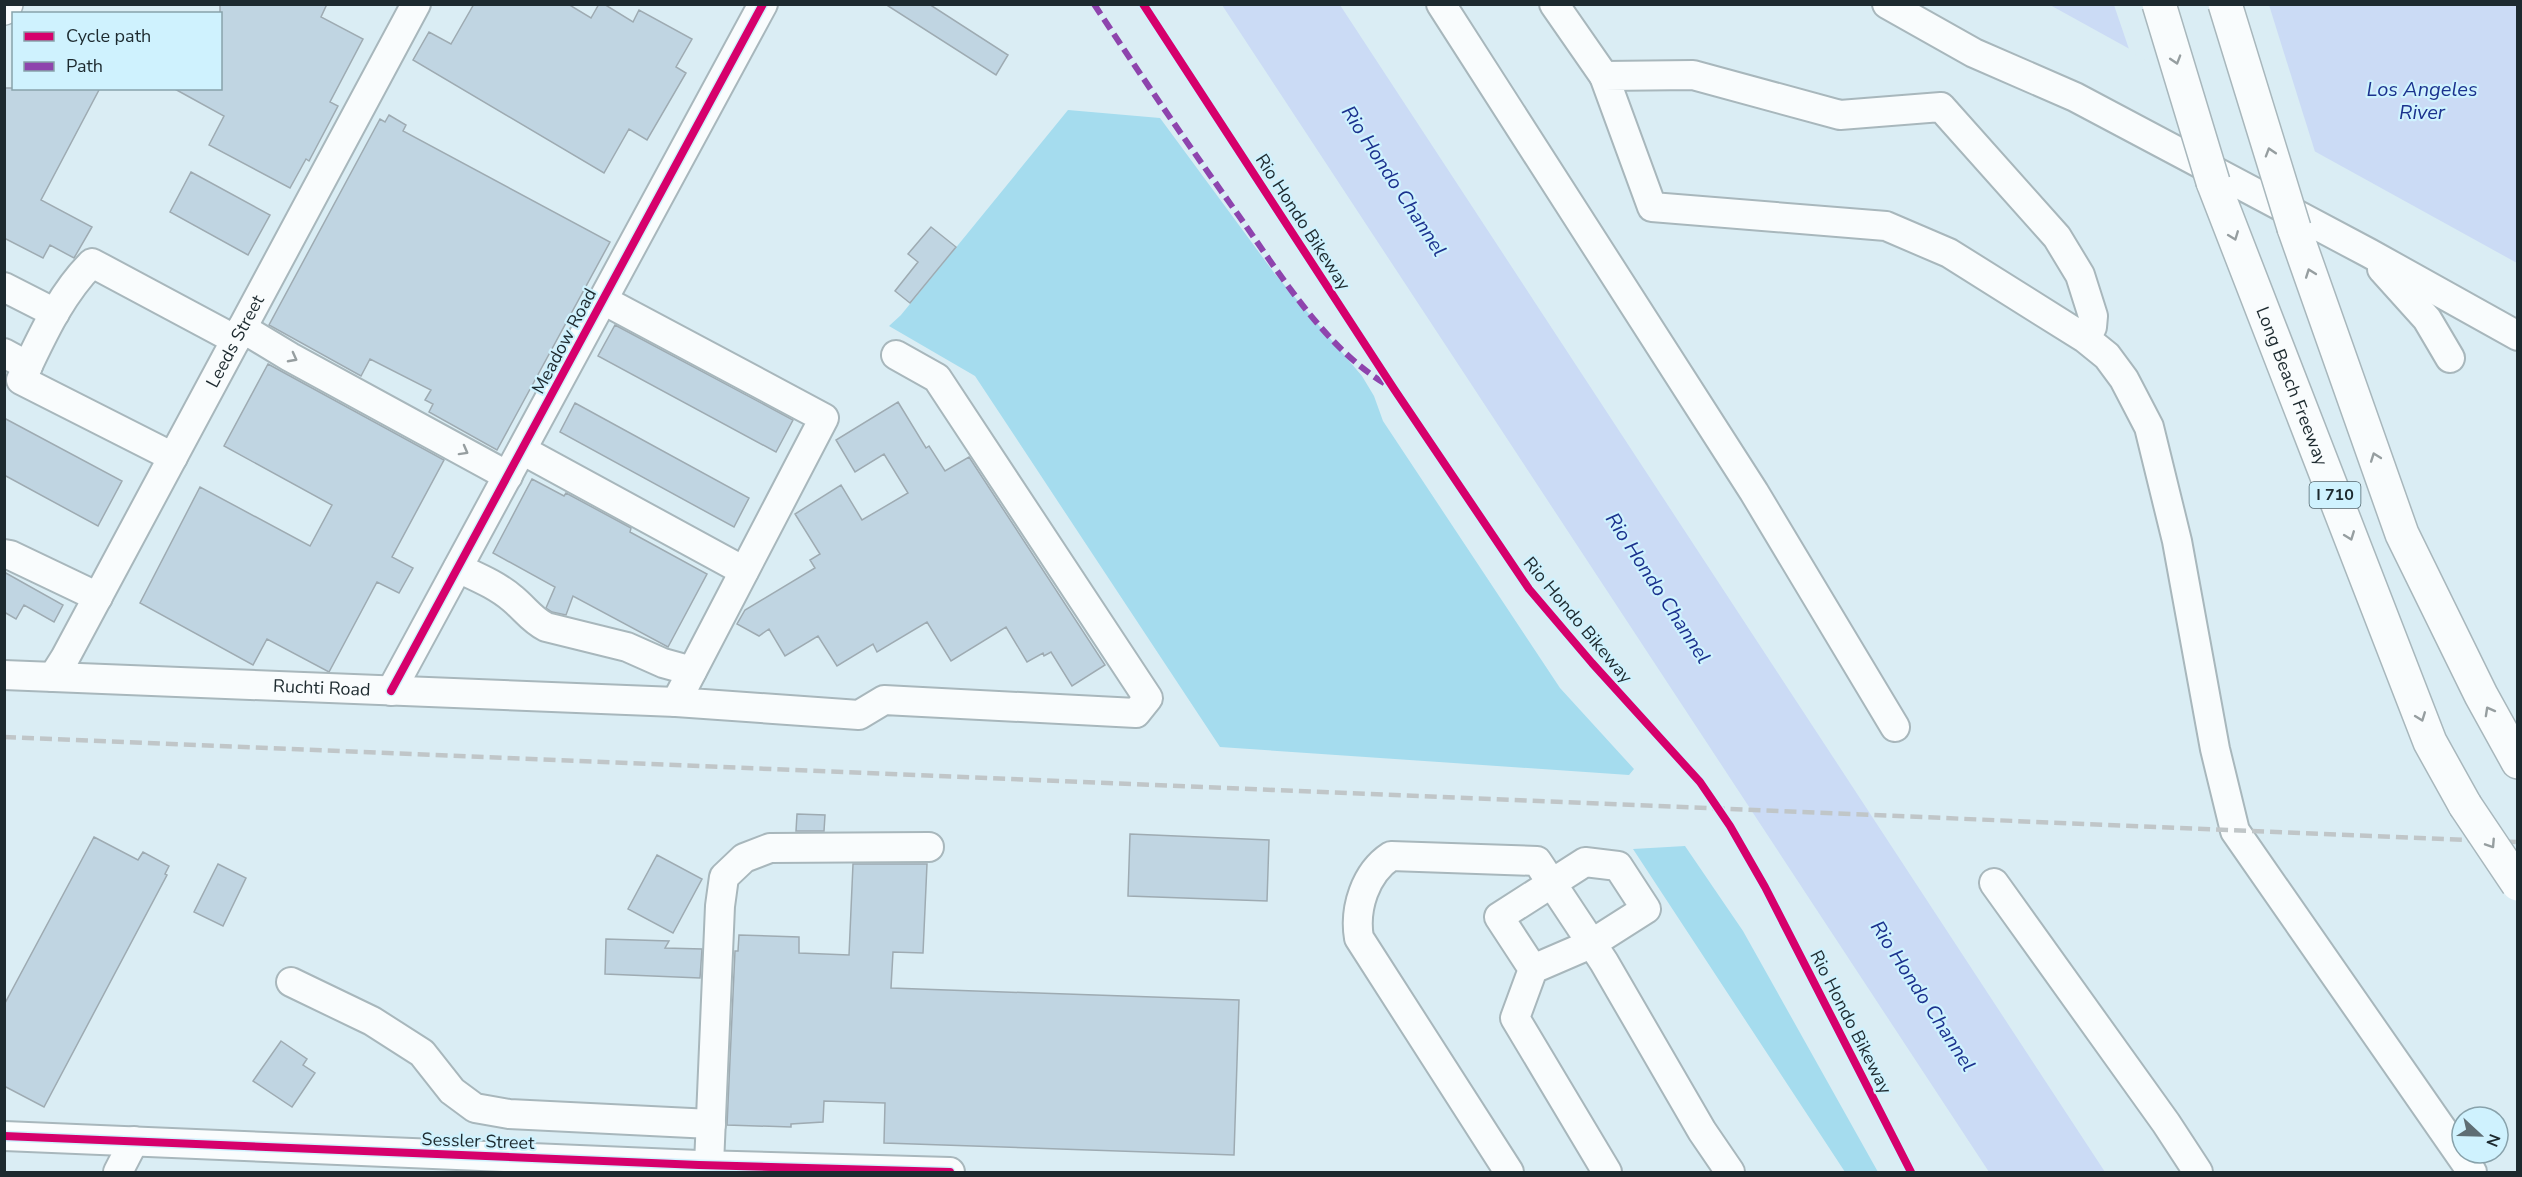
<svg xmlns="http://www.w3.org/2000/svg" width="2522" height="1177" font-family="'Nunito Sans',sans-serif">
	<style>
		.green { fill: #a5dcee }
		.water { fill: #cbdbf5 }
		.pier { fill: #daedf4 }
		.building { fill: #c0d5e2; stroke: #9eabb2; stroke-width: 1.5 }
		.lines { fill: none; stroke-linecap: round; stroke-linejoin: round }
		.minor-casing { stroke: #a8b7bc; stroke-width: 32 }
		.major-casing { stroke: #a8b7bc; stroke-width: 36 }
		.highway-casing { stroke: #a8b7bc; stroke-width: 36 }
		.minor { stroke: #f9fcfd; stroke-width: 28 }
		.major { stroke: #f9fcfd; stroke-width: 33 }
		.highway { stroke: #f9fcfd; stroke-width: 33 }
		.rail { stroke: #c0c6c8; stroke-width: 4.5; stroke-dasharray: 12 6; stroke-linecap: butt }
		.highway-bridge-casing { stroke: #a8b7bc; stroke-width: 36; stroke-linecap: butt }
		.highway-bridge { stroke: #f9fcfd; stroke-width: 33 }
		.quiet { stroke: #8e44ad; stroke-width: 6; stroke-dasharray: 12 6; stroke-linecap: butt }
		.cycleway-casing { stroke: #cff2fe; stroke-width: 11 }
		.cycleway { stroke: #d6006c; stroke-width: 8 }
		.oneway { stroke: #969ea0 }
		.labels { text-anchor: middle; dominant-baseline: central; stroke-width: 4.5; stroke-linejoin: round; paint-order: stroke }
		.shield { fill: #cff2fe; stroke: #52666d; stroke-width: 1.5 }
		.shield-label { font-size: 16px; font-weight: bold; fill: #1d2a2f }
		.street-label { font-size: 18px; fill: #1d2a2f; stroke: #cff2fe }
		.water-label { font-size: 20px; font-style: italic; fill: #1b328e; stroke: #cff2fe }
	</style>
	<rect width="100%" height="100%" fill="#daedf4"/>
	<path class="green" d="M1068,110l92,8 115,156 87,102 12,20 9,25 177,267 74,81 -5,6 -409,-28 -245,-371 -86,-50 12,-11z
		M1685,846l58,85 135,241h-33l-212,-323z"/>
	<path class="water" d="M1222,5h118l765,1167h-116z
		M2050,5h467v258z"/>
	<path class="pier" d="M2114,5h155l47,150 -186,-103z"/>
	<path class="building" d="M220,4h107l-6,13 42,22 -33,63 8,4 -29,55 -3,-2 -16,29 -81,-43 15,-29 -51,-28h47z
		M474,4h94l23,14 8,-14h5l29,18 6,-12 53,29 -16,28 10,6 -39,67 -18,-11 -25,44 -191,-113 16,-28 22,12z
		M885,4h44l79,51 -12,20z
		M4,88h96l-59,112 51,27 -18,31 -24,-13 -7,13 -39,-20z
		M389,115l17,10 -3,6 207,111 -113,208 -68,-38 4,-8 -8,-4 6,-10 -61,-31 -9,17 -92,-51 111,-206 5,3z
		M191,172l79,43 -22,40 -78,-43z
		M931,227l25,20 -46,56 -15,-12 23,-29 -10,-8z
		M615,325l178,95 -17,32 -178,-96z
		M268,364l176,96 -52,97 21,11 -14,25 -22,-11 -48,90 -62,-33 -14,26 -113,-62 60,-116 110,59 22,-41 -108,-59z
		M898,402l28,46 3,-2 16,25 24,-14 136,208 -33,21 -21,-34 -7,4 -1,-3 -16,9 -21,-35 -55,34 -24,-39 -50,30 -4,-8 -36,22 -19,-30 -33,20 -16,-27 -10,7 -22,-12 8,-14 70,-42 -5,-8 10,-6 -25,-40 46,-29 21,35 46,-27 -24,-39 -29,18 -19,-32z
		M575,403l174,95 -15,29 -174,-95z
		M4,418l118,63 -24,45 -94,-51z
		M532,479l32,17 2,-3 65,35 -1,4 77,42 -39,73 -95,-51 -7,19 -14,-3 -6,-4 9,-21 -62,-34z
		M4,572l59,33 -9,17 -30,-17 -8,14 -12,-7z
		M797,814l28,1 -1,16h-28z
		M1130,834l139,6 -2,61 -139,-5z
		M94,837l44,23 5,-8 26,14 -4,8 2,1 -123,232 -40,-21v-81z
		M657,855l45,24 -29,54 -45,-24z
		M218,864l28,14 -23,48 -29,-14z
		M853,864h74l-4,89 -30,-1 -2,36 348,12 -5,155 -350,-12 1,-40 -61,-2 -1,21 -32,2v3l-64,-2 8,-174h3l1,-16 60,2v16l50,2z
		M606,939l63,2 -4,7 37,1 -2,29 -95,-4z
		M281,1041l26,18 -4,6 12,8 -23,34 -39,-26z"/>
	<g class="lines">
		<g class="minor-casing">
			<g id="minor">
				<path d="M1441,4l313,488 141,235"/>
				<path d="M1554,4l50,72"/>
				<path d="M1887,4l87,49 101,44 294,156 149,83"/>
				<path d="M2382,269l45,50 23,39"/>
				<path d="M4,287l51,26"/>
				<path d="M603,300l221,118 -148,284 183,13 25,-15 252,13 12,-15 -211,-320 -41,-23"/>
				<path d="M242,328l48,29 218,119"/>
				<path d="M2086,339l6,-12 1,-11 -13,-41 -23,-38 -116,-130 -101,8 -147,-40 -89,1 48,131 234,19 63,27 137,86 21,17 17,23 25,48 28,114 38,208 20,82 237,341"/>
				<path d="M4,353l24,13"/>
				<path d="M522,450l222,121"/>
				<path d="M173,457l-152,-77c20,-41 38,-84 71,-117l144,77"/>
				<path d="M4,554l6,1 88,42"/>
				<path d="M458,568c19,9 39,17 55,31 12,10 19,21 33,28l81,20 36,16 29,8"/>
				<path id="s1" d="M4,675l672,27"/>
				<path id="s2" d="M53,677l12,-19 351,-654"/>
				<path d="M391,691l372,-687"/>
				<path d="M1994,883l172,240 32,49"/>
				<path d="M1533,969l-34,-52 86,-55 33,4 28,43 -55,35 -58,25 -18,49 92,154"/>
				<path d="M291,982l81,39 50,32 30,38 23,17 34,6 202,10"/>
				<path d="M4,1136l695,29 251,7"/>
				<path d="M709,1165l11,-259 4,-29 20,-19 26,-10 159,-1"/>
				<path d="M118,1172l16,-31"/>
				<path d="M1509,1172l-150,-234c-5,-29 6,-65 32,-82l146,5 67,101 98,169 28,41"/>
			</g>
		</g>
		<g class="major-casing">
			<path id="major" d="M4,8l2,-4"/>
		</g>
		<g class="highway-casing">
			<g id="highway">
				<path id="s3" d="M2213,182l217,560 35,63"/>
				<path d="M2294,228l108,306 79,161 37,67"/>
			</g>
		</g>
		<use href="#minor" class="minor"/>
		<use href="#major" class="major"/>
		<use href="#highway" class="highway"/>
		<path class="rail" d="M4,737l2514,105"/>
		<g class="highway-bridge-casing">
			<path id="highway-bridge" d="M2159,4l54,178
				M2225,4l69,224
				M2465,805l53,79"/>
		</g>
		<use href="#highway-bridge" class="highway-bridge"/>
		<path class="quiet" d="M1094,4c47,72 95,142 145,212 41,58 87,134 150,170"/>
		<g class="cycleway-casing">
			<path id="cycleway" d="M1143,4l251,385 135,200 63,74 108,119 30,44 35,61 146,285
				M391,691l372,-687
				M4,1136l695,29 251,7"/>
		</g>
		<use href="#cycleway" class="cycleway"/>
	</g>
	<defs><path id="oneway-chevron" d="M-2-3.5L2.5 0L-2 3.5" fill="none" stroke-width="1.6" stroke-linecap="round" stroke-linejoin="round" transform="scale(1.5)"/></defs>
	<g class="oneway">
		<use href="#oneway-chevron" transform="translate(2176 60) rotate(73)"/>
		<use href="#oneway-chevron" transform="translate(2270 152) rotate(-107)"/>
		<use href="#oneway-chevron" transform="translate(2234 236) rotate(69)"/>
		<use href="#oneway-chevron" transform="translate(2310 273) rotate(-110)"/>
		<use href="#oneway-chevron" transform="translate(293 358) rotate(28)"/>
		<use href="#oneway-chevron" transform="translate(464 451) rotate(29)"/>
		<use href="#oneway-chevron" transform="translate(2375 457) rotate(-110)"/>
		<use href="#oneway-chevron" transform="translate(2350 536) rotate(69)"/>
		<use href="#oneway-chevron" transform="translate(2489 711) rotate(-119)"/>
		<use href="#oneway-chevron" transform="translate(2421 717) rotate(69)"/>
		<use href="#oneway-chevron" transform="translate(2491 844) rotate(57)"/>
	</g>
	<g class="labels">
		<rect class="shield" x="2309.5" y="482" width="51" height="26" rx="4.5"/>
		<g class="shield-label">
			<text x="2335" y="495">I 710</text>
		</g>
		<g class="street-label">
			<text transform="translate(1303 222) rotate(57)">Rio Hondo Bikeway</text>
			<text stroke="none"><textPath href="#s2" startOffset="382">Leeds Street</textPath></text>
			<text transform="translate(564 341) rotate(-62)">Meadow Road</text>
			<text stroke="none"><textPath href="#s3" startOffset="219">Long Beach Freeway</textPath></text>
			<text transform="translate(1578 620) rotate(50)">Rio Hondo Bikeway</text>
			<text stroke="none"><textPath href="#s1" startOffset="318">Ruchti Road</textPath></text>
			<text transform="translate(1851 1022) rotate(63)">Rio Hondo Bikeway</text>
			<text transform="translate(478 1141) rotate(2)">Sessler Street</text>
		</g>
		<g class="water-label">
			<text x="2422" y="89">Los Angeles<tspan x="2422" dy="23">River</tspan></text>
			<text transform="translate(1394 181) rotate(57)">Rio Hondo Channel</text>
			<text transform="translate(1658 588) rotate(57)">Rio Hondo Channel</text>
			<text transform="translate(1923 996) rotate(57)">Rio Hondo Channel</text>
		</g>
	</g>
	<rect width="2522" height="1177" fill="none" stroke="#1d2a2f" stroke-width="12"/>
	<rect x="12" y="12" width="210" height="78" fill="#cff2fe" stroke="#88a2ab" stroke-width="1.5"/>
	<rect x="24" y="32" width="30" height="9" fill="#d6006c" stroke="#88a2ab" stroke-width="1.5"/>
	<text x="66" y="42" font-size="18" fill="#1d2a2f">Cycle path</text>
	<rect x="24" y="62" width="30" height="9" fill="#8e44ad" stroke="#88a2ab" stroke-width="1.5"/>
	<text x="66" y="72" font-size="18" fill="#1d2a2f">Path</text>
	<g transform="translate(2480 1135) rotate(112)"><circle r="28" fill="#cff2fe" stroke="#88a2ab" stroke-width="1.5"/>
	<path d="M0-4.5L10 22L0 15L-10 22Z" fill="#5f6e74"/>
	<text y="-9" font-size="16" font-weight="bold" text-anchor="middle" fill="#1d2a2f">N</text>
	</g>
</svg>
